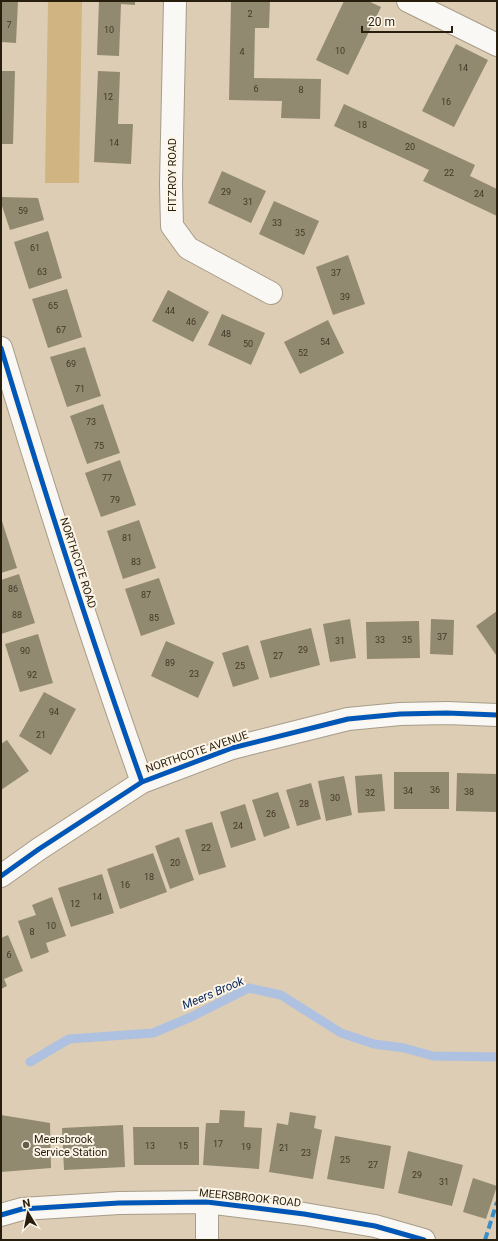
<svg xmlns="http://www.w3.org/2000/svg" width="498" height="1241" font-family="Roboto,sans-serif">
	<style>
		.green { fill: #d0b481 }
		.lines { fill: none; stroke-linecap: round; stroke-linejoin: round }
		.stream { stroke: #aec1e0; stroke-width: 9 }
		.building { fill: #928971 }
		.minor-casing { stroke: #a79c89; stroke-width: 24 }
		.minor { stroke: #faf8f4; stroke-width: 22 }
		.quiet { stroke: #3a8dc7; stroke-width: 4; stroke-dasharray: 8 4; stroke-linecap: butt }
		.cycleway-casing { stroke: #fdf5e7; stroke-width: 8 }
		.cycleway { stroke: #0057b8; stroke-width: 5 }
		.poi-dot { fill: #675b47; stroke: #fdf5e7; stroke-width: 1.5 }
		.labels { text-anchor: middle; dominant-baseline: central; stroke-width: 4; stroke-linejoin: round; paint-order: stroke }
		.number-label { font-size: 9px; fill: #423926 }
		.street-label { font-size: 11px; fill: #281e0d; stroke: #fdf5e7 }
		.poi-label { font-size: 11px; fill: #281e0d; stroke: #fdf5e7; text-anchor: start }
		.water-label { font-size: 12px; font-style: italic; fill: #0a2b61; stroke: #fdf5e7 }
	</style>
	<rect width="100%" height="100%" fill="#dccdb4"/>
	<path class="green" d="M48,1h34l-3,182h-34z"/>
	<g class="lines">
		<path class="stream" d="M30,1062l39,-23 84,-6 38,-16 58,-29 32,7 60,38 33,11 30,4 29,8 64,1"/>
	</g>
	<path class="building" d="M1,1h17l-2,42 -15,-1z
		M99,1h36v4l-14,-1 -2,52 -22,-1z
		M231,1h39l-1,27h-14l-1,50 67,1 -1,40 -39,-1 1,-17 -53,-1z
		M344,1h24l13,6 -33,68 -32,-15z
		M456,44l32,16 -34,67 -32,-16z
		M1,71h14l-2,73h-12z
		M98,71l22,1 -2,52h15l-2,40 -37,-2z
		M344,104l131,61 -5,11 27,13v27l-74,-35 6,-11 -95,-44z
		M222,171l44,20 -15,32 -43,-20z
		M1,197l37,1 6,22 -34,10 -9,-27z
		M274,201l45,20 -15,34 -45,-21z
		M48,231l14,47 -33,11 -15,-47z
		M348,255l17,49 -32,11 -17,-48z
		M67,289l15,48 -34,11 -16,-49z
		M168,290l41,22 -16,30 -41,-21z
		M222,314l43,19 -14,32 -43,-20z
		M328,320l16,33 -44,21 -16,-32z
		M85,347l16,49 -34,11 -17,-50z
		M103,404l17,49 -33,11 -17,-48z
		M120,460l16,45 -35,12 -16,-44z
		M1,518l16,50 -16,5z
		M139,520l17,48 -33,11 -16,-48z
		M19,574l16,49 -34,11v-54z
		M159,578l16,46 -34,12 -16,-47z
		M497,611v43l-1,1 -20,-29z
		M350,619l6,39 -26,4 -7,-38z
		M431,619l23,1 -1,35 -23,-1z
		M419,621l1,37 -53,1 -1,-37z
		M311,628l9,37 -50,13 -10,-37z
		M38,634l15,49 -33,9 -15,-48z
		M166,641l48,21 -16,36 -47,-22z
		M248,645l11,34 -26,8 -11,-34z
		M44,692l32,17 -25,46 -32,-19z
		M7,740l22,31 -28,19v-46z
		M394,772h55v37h-55z
		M457,773l40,1v38l-41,-1z
		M382,774l3,37 -27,2 -3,-37z
		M344,776l8,39 -26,6 -8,-40z
		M311,783l10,36 -24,7 -11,-36z
		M278,792l12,36 -26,9 -12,-37z
		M245,804l11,36 -25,8 -11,-36z
		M212,822l14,45 -27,8 -14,-45z
		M179,837l15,43 -24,9 -15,-43z
		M153,853l14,39 -47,17 -13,-40z
		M102,874l12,39 -43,14 -13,-39z
		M52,897l14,39 -20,7 3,9 -18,7 -13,-38 18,-6 -4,-10z
		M8,935l15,36 -19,8 3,7 -6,3v-51z
		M220,1110l25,1 -1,16 18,1 -3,41 -56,-4 3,-42h13z
		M290,1112l26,4 -2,12 8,2 -9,49 -44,-7 8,-49 11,2z
		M1,1115l49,8 1,45 -50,4z
		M123,1125l2,42 -61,3 -2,-42z
		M133,1127h66v38h-65z
		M335,1136l56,10 -7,43 -57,-10z
		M408,1151l55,14 -11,41 -54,-13z
		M473,1178l24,8 -11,33 -23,-7z"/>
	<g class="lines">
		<g class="minor-casing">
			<path id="minor" d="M175,1l-4,183 1,42 16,22 83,45
				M408,1l89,44
				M1,348c44,146 90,290 141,434
				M1,876l38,-27 103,-67 90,-34 116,-29 52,-5 47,-1 50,2
				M207,1202v38
				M1,1215l21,-6 97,-6 88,-1 97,12 71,12 49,14"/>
		</g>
		<use href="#minor" class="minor"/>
		<path class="quiet" d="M485,1240l12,-38"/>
		<g class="cycleway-casing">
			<path id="cycleway" d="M1,348c44,146 90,290 141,434
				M1,876l38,-27 103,-67 90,-34 116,-29 52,-5 47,-1 50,2
				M1,1215l21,-6 97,-6 88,-1 97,12 71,12 49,14"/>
		</g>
		<use href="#cycleway" class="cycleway"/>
	</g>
	<circle class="poi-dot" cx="26" cy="1145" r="4"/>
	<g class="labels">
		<g class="number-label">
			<text x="250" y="14">2</text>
			<text x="9" y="25">7</text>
			<text x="109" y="30">10</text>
			<text x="340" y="51">10</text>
			<text x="242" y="52">4</text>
			<text x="463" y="68">14</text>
			<text x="256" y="89">6</text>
			<text x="301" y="90">8</text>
			<text x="108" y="97">12</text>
			<text x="446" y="102">16</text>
			<text x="362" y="125">18</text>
			<text x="114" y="143">14</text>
			<text x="410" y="147">20</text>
			<text x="449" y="173">22</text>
			<text x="226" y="192">29</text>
			<text x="479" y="194">24</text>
			<text x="248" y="202">31</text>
			<text x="23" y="211">59</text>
			<text x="277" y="223">33</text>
			<text x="300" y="233">35</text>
			<text x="35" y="248">61</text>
			<text x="42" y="272">63</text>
			<text x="336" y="273">37</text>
			<text x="345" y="297">39</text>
			<text x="53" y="306">65</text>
			<text x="170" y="311">44</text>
			<text x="191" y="322">46</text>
			<text x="61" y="330">67</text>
			<text x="226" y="334">48</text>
			<text x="325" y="342">54</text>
			<text x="248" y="344">50</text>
			<text x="303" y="353">52</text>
			<text x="71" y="364">69</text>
			<text x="80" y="389">71</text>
			<text x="91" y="422">73</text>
			<text x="99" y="446">75</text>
			<text x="107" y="478">77</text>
			<text x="115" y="500">79</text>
			<text x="127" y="538">81</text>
			<text x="136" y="562">83</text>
			<text x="13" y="589">86</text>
			<text x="146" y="595">87</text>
			<text x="17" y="615">88</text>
			<text x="154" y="618">85</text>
			<text x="442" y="637">37</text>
			<text x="380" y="640">33</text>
			<text x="407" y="640">35</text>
			<text x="340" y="641">31</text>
			<text x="303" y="650">29</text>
			<text x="25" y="651">90</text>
			<text x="278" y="656">27</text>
			<text x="170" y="663">89</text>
			<text x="240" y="666">25</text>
			<text x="194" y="674">23</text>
			<text x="32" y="675">92</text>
			<text x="54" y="712">94</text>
			<text x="41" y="735">21</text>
			<text x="435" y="790">36</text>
			<text x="408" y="791">34</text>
			<text x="469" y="792">38</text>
			<text x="370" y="793">32</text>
			<text x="335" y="798">30</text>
			<text x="304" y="804">28</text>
			<text x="271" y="814">26</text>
			<text x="238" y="826">24</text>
			<text x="206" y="848">22</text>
			<text x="175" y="863">20</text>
			<text x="149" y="877">18</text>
			<text x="125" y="885">16</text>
			<text x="97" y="897">14</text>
			<text x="75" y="904">12</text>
			<text x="51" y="926">10</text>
			<text x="32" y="932">8</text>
			<text x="9" y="955">6</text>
			<text x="218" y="1144">17</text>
			<text x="150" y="1146">13</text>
			<text x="183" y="1146">15</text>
			<text x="246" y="1147">19</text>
			<text x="284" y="1148">21</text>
			<text x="306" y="1153">23</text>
			<text x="345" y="1160">25</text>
			<text x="373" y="1165">27</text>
			<text x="417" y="1175">29</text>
			<text x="444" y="1182">31</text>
		</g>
		<g class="street-label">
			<text transform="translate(172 175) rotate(-90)">FITZROY ROAD</text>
			<text transform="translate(78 563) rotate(72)">NORTHCOTE ROAD</text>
			<text transform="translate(197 752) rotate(-19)">NORTHCOTE AVENUE</text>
			<text transform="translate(250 1198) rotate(6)">MEERSBROOK ROAD</text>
		</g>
		<g class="poi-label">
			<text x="34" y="1139">Meersbrook<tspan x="34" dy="13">Service Station</tspan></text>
		</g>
		<g class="water-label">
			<text transform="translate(213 993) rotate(-23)">Meers Brook</text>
		</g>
	</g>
	<rect width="498" height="1241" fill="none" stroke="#281e0d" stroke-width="4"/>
	<g transform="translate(28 1213) rotate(350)" stroke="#fdf5e7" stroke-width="3" paint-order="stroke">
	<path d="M0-3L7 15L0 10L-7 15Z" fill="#281e0d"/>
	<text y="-6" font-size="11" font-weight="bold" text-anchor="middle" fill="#281e0d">N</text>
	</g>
	<path d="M362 26v6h90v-6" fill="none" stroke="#281e0d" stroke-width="2"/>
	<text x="368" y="26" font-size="12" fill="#281e0d" stroke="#fdf5e7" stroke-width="3" paint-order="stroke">20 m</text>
</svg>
